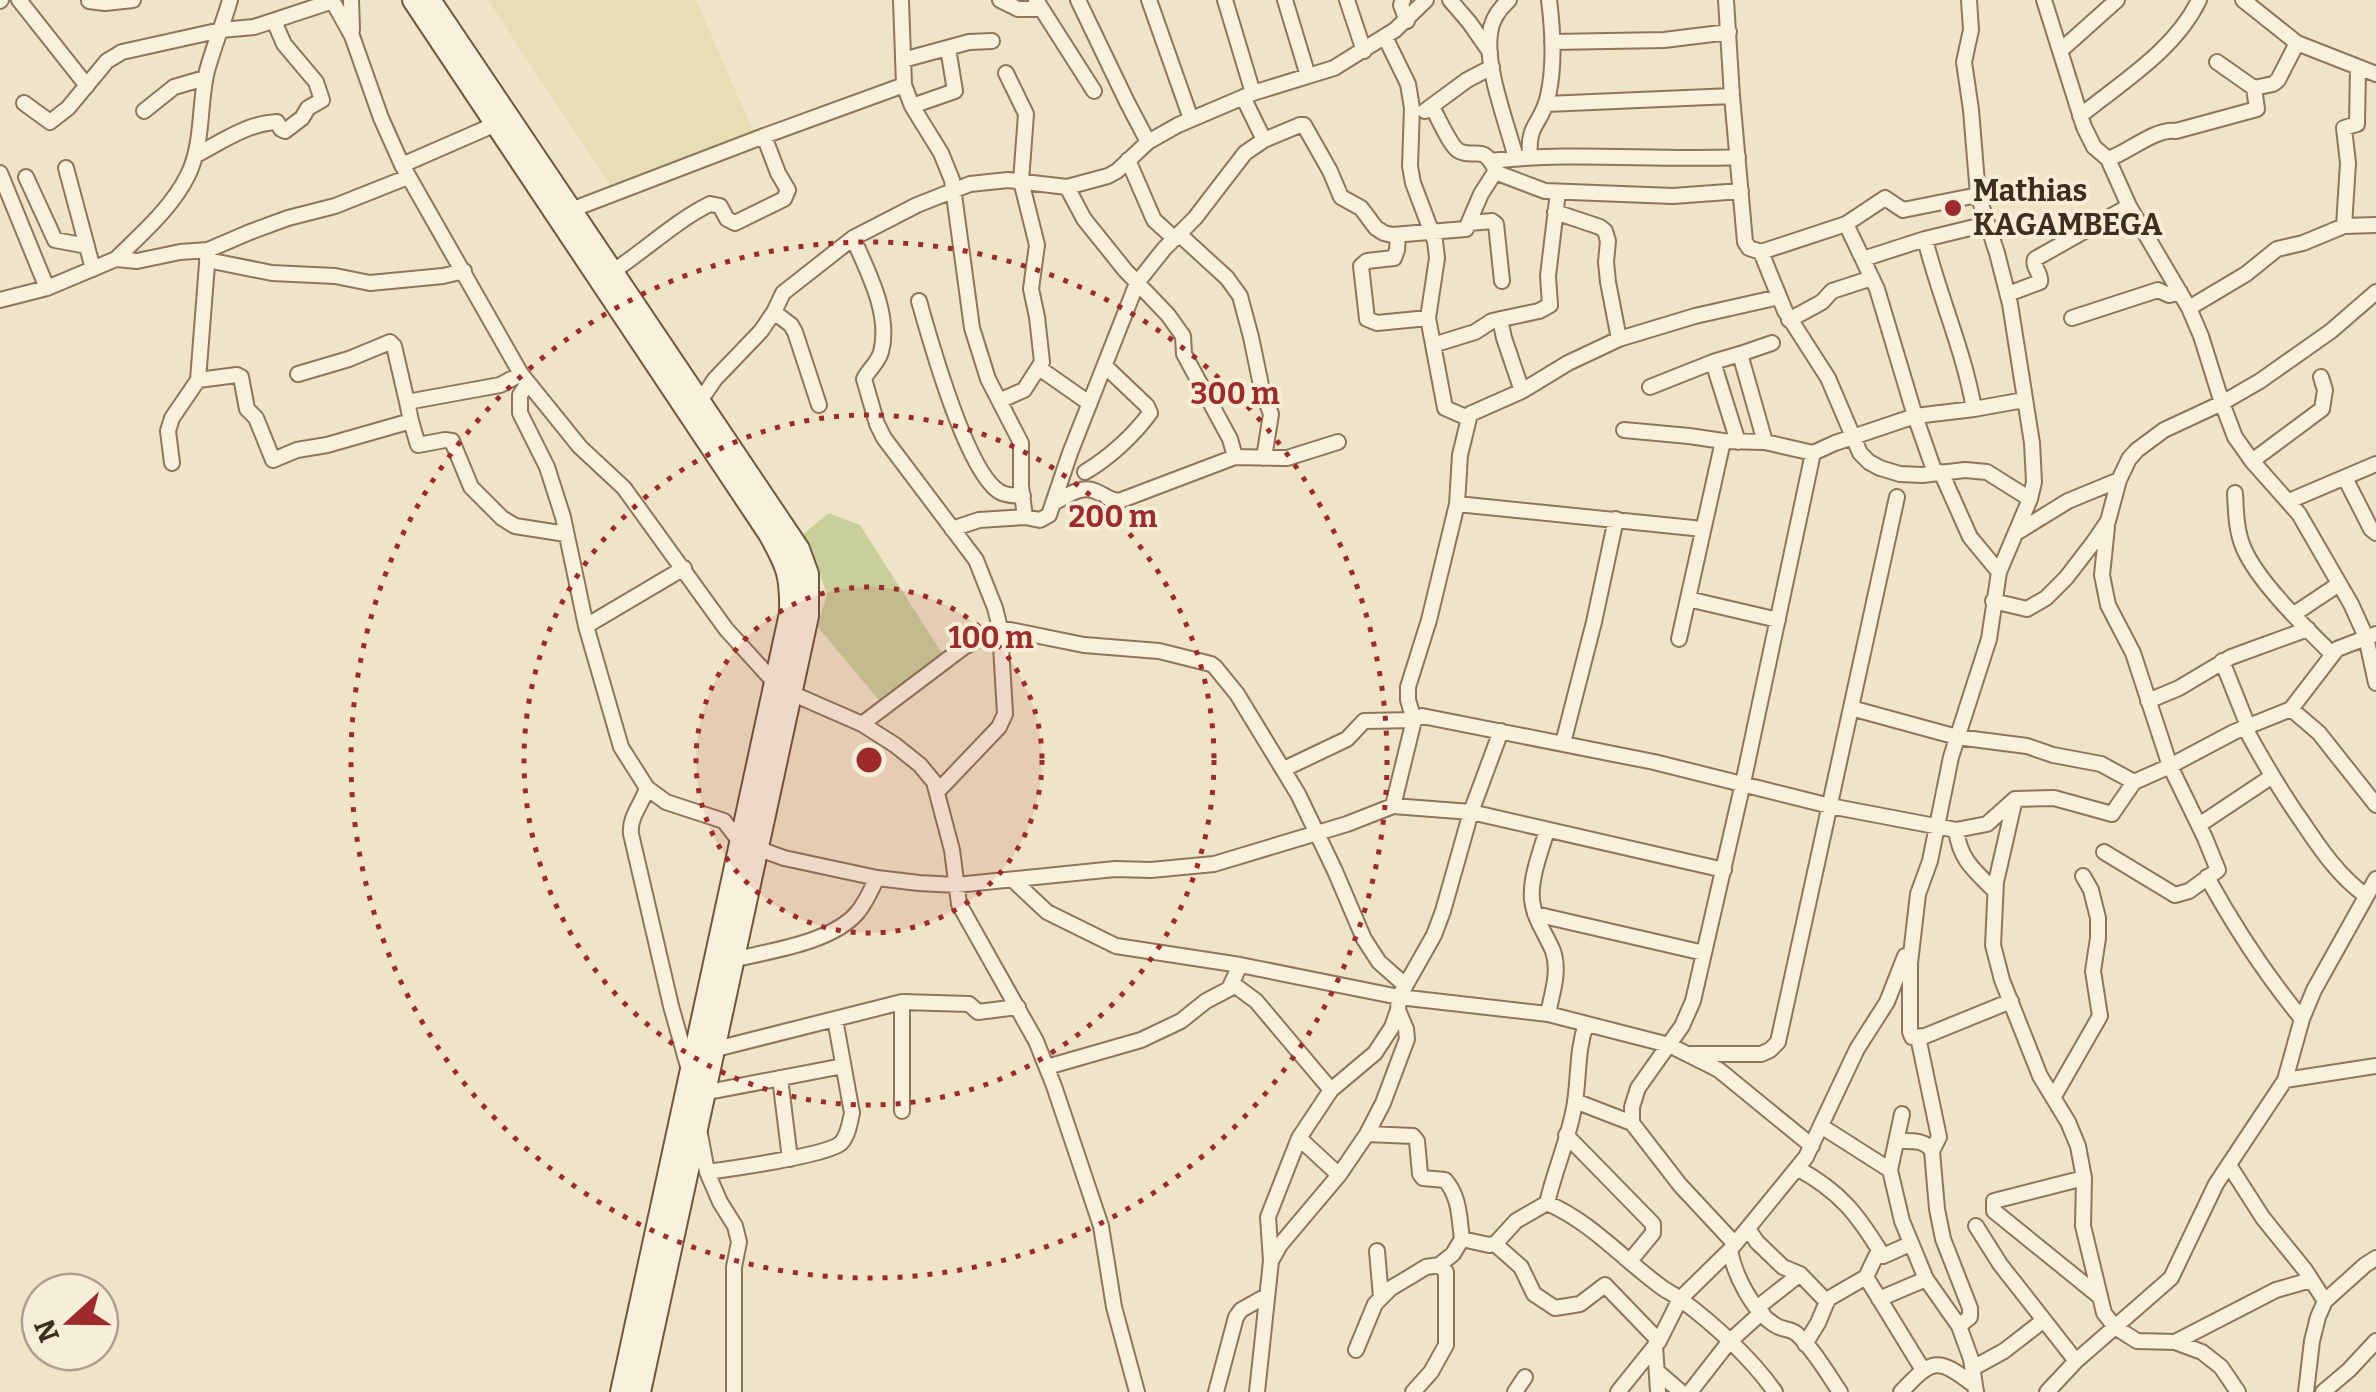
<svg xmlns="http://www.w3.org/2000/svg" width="2376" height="1392" font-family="Bitter,serif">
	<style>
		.farmland { fill: #e6deb5 }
		.green { fill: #c9cf9b }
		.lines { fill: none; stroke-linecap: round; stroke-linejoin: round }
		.street-casing { stroke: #8d765c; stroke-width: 18 }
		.secondary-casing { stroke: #6f573f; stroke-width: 24 }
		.street { stroke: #faf1dc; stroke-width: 14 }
		.secondary { stroke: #faf1dc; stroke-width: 20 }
		.ring { fill: none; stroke: #9e2a2b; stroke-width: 5; stroke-dasharray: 5 10 }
		.poi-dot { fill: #9e2a2b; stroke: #f7eed8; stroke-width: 4 }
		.labels { text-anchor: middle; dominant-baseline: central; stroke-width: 8; stroke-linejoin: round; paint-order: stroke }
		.poi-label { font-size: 30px; font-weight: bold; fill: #3d2e20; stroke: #f7eed8; text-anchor: start }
		.centre { fill: #9e2a2b; stroke: #f7eed8; stroke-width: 5 }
		.ring-label { font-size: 30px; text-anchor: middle; font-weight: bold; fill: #9e2a2b; stroke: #f7eed8; stroke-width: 8; stroke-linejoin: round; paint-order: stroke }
	</style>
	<rect width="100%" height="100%" fill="#f0e4c8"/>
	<path class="farmland" d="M488,0h208l60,138 -139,57z"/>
	<path class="green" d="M829,513l31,12 85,133 -62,47 -66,-79 10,-31 -11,-33 -14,-27z"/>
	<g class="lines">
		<g class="street-casing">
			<path id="street" d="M19,0l68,86
				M332,0l20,36 29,82 21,47 119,209 59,73 44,41 102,141 49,54
				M351,0l1,30
				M901,0l3,85 8,21 29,47 11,27 20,148 16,51 33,64v43l4,31
				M1000,0l18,9h22
				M1036,0l58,91
				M1078,0l49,102 21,40
				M1149,0l42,119
				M1225,0l28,93
				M1285,0l23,76
				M1347,0l17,51
				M1403,0l-2,5 6,16
				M1450,0l19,22 21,30
				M1509,0c-10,9 -18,21 -19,34 -5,33 17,90 26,124
				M1726,0l6,96 13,146 4,6 12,4 24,59 43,67 32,75 9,9 11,6 20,6 22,1 43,-5 22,2 43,27
				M1969,0l2,30 -7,32 7,48 7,85 19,58 13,51 22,139 2,39 -4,17 -31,73 -10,67 -38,118 -21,104 -12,33 -8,69v69l2,5 13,-1 86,-35
				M2044,0l40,127 10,20 14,12 21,47 60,102 12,28 21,67 13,34 17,24 47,53 52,90 15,33 10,46
				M2243,0l54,43 79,31
				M0,1l1,-1
				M89,1l16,2 28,-3
				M1385,37l23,47 4,24 -2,58 3,17 22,58 2,17 -9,60 17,90 23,10
				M1552,42l112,-2 65,-8
				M2060,51l57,-51
				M903,60l66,-18 23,-1
				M2217,62l37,26 19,-4 5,-4 19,-37
				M1243,97l21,43
				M24,103l26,19 18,-14 39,-47 15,-9 99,-22 33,-3 79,-26
				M1546,104l186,-8
				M912,106l43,-15 -7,-43
				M1432,107c6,10 18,39 27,44 16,8 23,-7 35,16
				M144,111l30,-24 31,-9
				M1425,111l42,-31 25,-13
				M2080,116c42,-34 96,-67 119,-116
				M196,155c25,-13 52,-32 81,-33l4,7 4,2 17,-13 6,-10 14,-8 -6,-18 -32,-38 -10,-23
				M1530,156c-3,-33 12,-32 18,-60 7,-31 5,-65 1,-96
				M2108,159c21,-7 47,-31 68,-28l81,-22 -3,-21
				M1128,160l26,60 21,19
				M1491,161c82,-10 165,0 247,-4
				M402,165l94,-41
				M66,168l27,101
				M0,173l47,115
				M26,177l29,63 32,6
				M1067,187l17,32 41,51 43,45 15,21 1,18 46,85 5,18
				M571,210l193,-74 140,-51
				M1555,212l45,15 5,4 3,10 -2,21 2,20 11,57
				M1470,223l22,-2 4,3 6,57
				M1846,224l39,-26 18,12 75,-15
				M2344,226l4,-63 -4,-35 13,-4 1,-57
				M1180,235l47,43 13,18 11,41 11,53 9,24 -7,44
				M1398,235l-1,15 -3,8 -27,3 -6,5 6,53 10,4 51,-5
				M853,238c15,34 38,77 28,114 -3,11 -13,18 -17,27l13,45 7,14 92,122 19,48 5,20 5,86 -6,13 -61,64
				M1761,252l85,-28 31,65 38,127 20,57
				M116,259c26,-26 55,-50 72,-84 15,-31 11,-66 18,-100 6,-25 17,-50 24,-75
				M1863,259l62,-20
				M207,260l65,13 63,3 35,7 73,-7 21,-5
				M612,272c32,-21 65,-52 98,-68l10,2 7,13 8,4 49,-24 4,-9 -10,-17 -14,-37
				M2008,294l32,-12c2,-8 -8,-15 -5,-23l94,-53
				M0,300l47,-12 69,-29 21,2 43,-9 28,-2 42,-18 38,-14 47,-12 73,-29
				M919,301c11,39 48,172 81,191 6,4 15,3 23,4
				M2189,308l57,-34 31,-25 26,-6 41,-17 32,-1
				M774,312l17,13 4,7 24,73
				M2072,318l86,-28 11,5 11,-3
				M1500,319l4,19 18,53
				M1789,320l33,-18 10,-11 40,-13
				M1433,345l42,-13 17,-11 47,-10 11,-6 -2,-29 10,-84
				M1713,362l25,80
				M1039,368l50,35
				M298,374l51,-15 41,-17 4,4 13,56 93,-17 21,-11
				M198,380l39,-5 4,2 6,32 9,9 17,42 24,-10 30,-5 84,-24 -4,-19
				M528,383l-8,12v18l27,54 16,50 23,109 35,121 26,41c-5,16 -18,29 -16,46l40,172 18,64
				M1650,387l63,-25 27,-8
				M1001,400l23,-10 18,-28 -5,-45 -6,-28 6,-44 -16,-64 5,-67 -20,-41
				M700,401l15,-22 46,-48 13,-19 9,-19 70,-55 64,-33 53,-21 38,-4 59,7 41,-11 9,-5 31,-29 30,-17 75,-32 81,-25 61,-38 31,-30
				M1974,409c-10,-58 -35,-113 -49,-170l62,-15
				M411,421l7,24 27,-5 7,1 19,46 31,31 13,8 51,8
				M1624,430l65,6 34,5 42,1 48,11 22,-10 80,-27 59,-7 50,-9
				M1765,442l-25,-88 32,-11
				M2252,461l70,-52 3,-19 -4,-13
				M172,463l-4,-32 4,-13 26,-38 10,-129
				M1085,472c24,-14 49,-37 65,-59l-3,-7 -42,-40
				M1941,472l29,65 29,35
				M2345,478l26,51 5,4
				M2235,493c1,19 1,38 9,56 15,34 61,78 88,105
				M2289,501l87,-37
				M1055,502c12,-6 26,-17 40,-11 10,4 13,9 24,10l116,-44 52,1 51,-16
				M1457,504l246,25
				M952,529l27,-9 46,-3 15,3 9,-5 21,-62 67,-170 27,-34 31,-31 50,-65 19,-13 36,-15h4l26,46 11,26 20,11 15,20 8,5 8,2 74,-6 15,-35 14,-22 50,19 128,5 68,-5
				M2016,533l52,-32 51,-21
				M1688,599l90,21
				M1993,601l34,8 19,-11 20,-20 27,-35 15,-22 11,-41 10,-21 8,-9 27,-20 58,-27 38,-22 71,-50 45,-39
				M2294,614l45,-30
				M586,626l98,-58
				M1679,639l44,-198
				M2222,661l26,65
				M791,693l71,31 33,21 25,20 14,17 18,68 7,54 77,137 18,45 47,140 13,81 23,85
				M2148,701l31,-13 52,-31 77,-28
				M1851,708l106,29 70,9 26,9 48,9 33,18
				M2291,709l28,24 57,72
				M862,724l102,-77 36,-19 84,17 75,6 52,13 4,3 22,27 61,100 37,77 29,68 15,23 26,23
				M2245,728c18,33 36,64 58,95 18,27 36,53 62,72
				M1563,743l31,-121 22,-103
				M1284,769l63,-30 17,-18 50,-1 8,-4 232,46 176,44 126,24 31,-6 28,-25 39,-1 58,16 22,-32 36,-16 64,-34 57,-23 46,-60 39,-15
				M647,788l19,14 58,19 16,21 44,16 93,20 42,5 37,2 159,-16 36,1 63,-6 133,-40 46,-18 78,6 253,58
				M2015,799l-19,83 -3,63 9,35 38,96 28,46 10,24 6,32 -1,48 21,87 11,14 22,14 38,1 27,10 19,15 17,25
				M1393,806l21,-86 -6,-20v-13l21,-67 28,-116 3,-49 10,-41 52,-23 46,-28 51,-24 76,-23 84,-19
				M2199,825l72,-48
				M1547,830c-6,21 -17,47 -15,70 2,19 14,34 21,51 7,21 -1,42 -5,63
				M1956,830c4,30 18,40 39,61
				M2104,852l71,43 14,-4 29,-21 -13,-32 -35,-72 -37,-113 -25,-48 -6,-30 5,-48
				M2207,877c28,51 58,97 95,142
				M1013,880l34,32 69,34 124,19
				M1535,914l169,39
				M732,960c37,-9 99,-17 125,-47 8,-9 14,-23 20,-35
				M1233,984l23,17 75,89 -32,48 -31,79 3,44
				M1918,1037l21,100 -7,14
				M712,1050l190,-48
				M1691,1054h70l9,-4 8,-8 119,-545
				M1047,1067l94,-27 40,-19 25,-20 23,-12 11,-24 159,32 149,17 121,31 50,25 93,76
				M780,1078l10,81
				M2285,1080l91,-14
				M1331,1090l44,-37 17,-26 6,-17 1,-13 35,-62 9,-24 28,-99 30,-81
				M703,1093l140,-27
				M2053,1098l47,-82 -7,-45 5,-33v-20l-7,-28 -8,-14
				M1575,1101l57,22
				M902,1111v-109l67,2 9,8 40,-5
				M1902,1114l-12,56 12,51 24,58 33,47 12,33 5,33
				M1821,1126l69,44
				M700,1134l7,38 13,30 15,24 4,16 -5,25v125
				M1367,1134l46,2 4,5 3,33 3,4 22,2c15,17 14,38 17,59
				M1566,1135l87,89v9l-23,28
				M1299,1138l40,37
				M1897,1141c13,0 28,-2 35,10l5,58 6,30 27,69v9l-11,9
				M2229,1165l34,53 42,52 20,31
				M1797,1168c44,24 61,47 86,88
				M707,1172c22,-3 122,-17 134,-29 7,-7 9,-21 11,-30l-17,-94
				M2084,1178l-90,23v10l105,85
				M1547,1203c44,19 75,55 113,83 6,5 14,8 20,13 33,24 72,60 95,93
				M1976,1226l24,38 76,97
				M1748,1229l9,13 26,25 17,7 27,28
				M1495,1244l21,-23 31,-18c8,-34 23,-67 28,-101 4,-27 2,-52 11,-78
				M1735,1244l-55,-59 -48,-62v-16l6,-19 44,-62 11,-25 50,-218 70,-330
				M1730,1250c4,24 23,62 45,75 7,5 15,3 22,9 17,16 30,39 43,58
				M1377,1251l4,46
				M1866,1277l57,93
				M1879,1299l47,-20
				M1758,1307l42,-33
				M2175,1342l101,-52 35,-10
				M1805,1344l13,-21 10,-24 38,-22 10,-21h7l27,-12
				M1655,1345l3,47
				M1356,1350l19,-46 16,-16 17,-10 18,-11 13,-2 14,-11 9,-15 27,6 6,-1 26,23 13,27 21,14 25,-4 25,-19 54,56
				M1973,1368l31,-17 40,-31
				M1658,1372l23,20
				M1216,1392l20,-75 5,-7 25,-14
				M1257,1392l14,-131 9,-16 59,-70 28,-41 16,-31 24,-64 -1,-10 -8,-19
				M1413,1392l18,-20 15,-27v-73l-7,-7
				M1515,1392l10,-15
				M1618,1392l41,-51 21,-42 50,-49 76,-93 51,-108 30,-47 18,-46
				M1690,1392l39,-50 33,-30
				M1901,1392c32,-34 36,-35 73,-7
				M2047,1392l29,-31 95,-83 45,-94 69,-104 17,-61 12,-29 62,-111
				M2306,1392l6,-51 6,-24 7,-16 40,-36 11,-7
				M2323,1392l26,-22 27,-29"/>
		</g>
		<g class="secondary-casing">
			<path id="secondary" d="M413,0l356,534c18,32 22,42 21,79l-169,779
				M430,0l369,549 9,25v42l-168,776"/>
		</g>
		<use href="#street" class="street"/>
		<use href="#secondary" class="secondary"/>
	</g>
	<circle cx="869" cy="760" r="173" fill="#9e2a2b" fill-opacity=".12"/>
	<g class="ring">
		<circle cx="869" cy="760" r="173"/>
		<circle cx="869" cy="760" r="345"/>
		<circle cx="869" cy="760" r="518"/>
	</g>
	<circle class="poi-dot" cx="1953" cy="208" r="10"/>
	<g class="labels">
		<g class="poi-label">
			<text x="1973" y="191">Mathias<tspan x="1973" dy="34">KAGAMBEGA</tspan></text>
		</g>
	</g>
	<circle cx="869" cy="760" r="15" class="centre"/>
	<g class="ring-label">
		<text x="1235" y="404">300 m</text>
		<text x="1113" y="527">200 m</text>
		<text x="991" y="648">100 m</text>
	</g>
	<g transform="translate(70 1322) rotate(249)"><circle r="48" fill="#f7eed8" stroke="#ada18e" stroke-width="2.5"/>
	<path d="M0-8L18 38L0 25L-18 38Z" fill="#9e2a2b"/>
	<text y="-15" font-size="28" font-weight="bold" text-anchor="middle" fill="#3d2e20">N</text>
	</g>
</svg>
